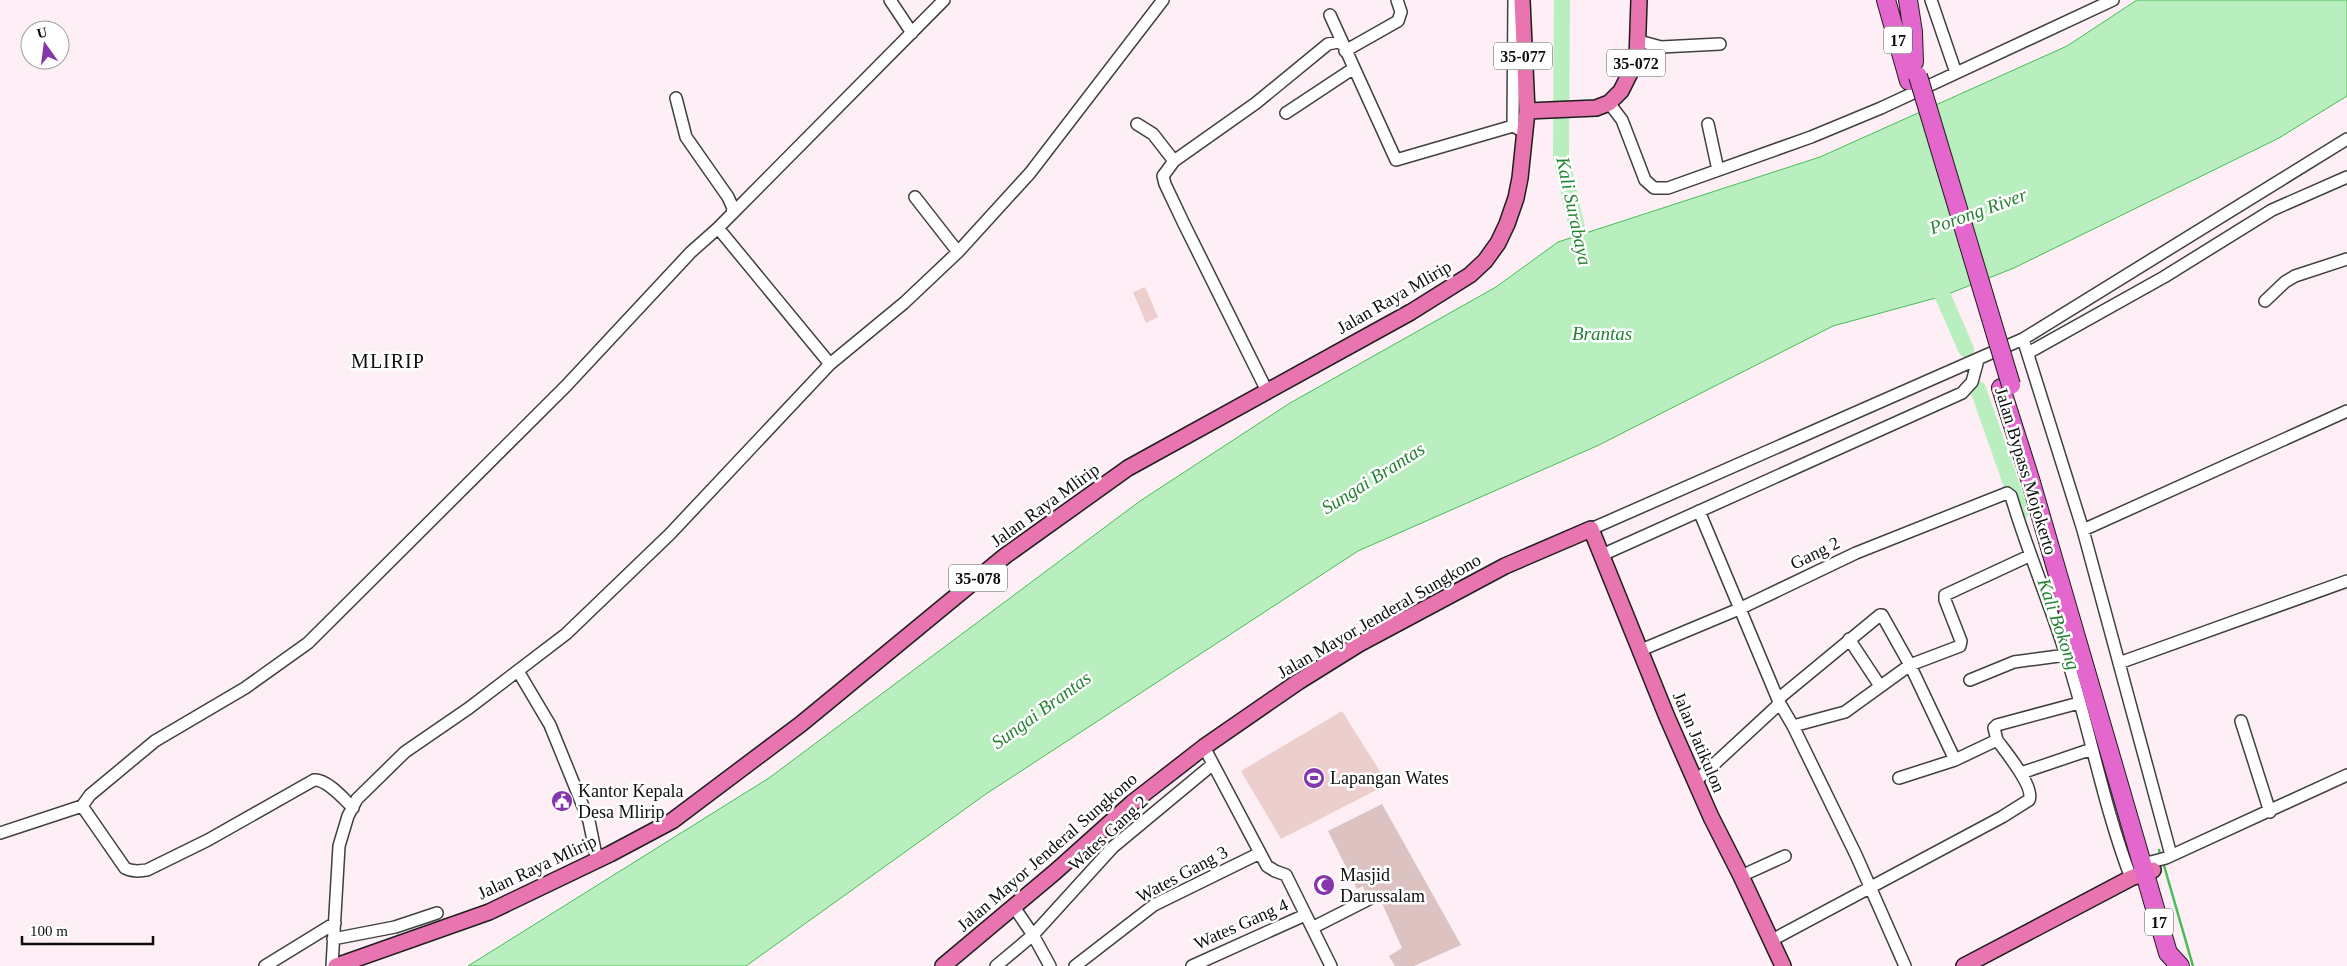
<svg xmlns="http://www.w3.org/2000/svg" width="2347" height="966" font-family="Georgia,serif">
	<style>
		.cemetery { fill: #dcc3c2 }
		.pitch { fill: #eccfcd }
		.water { fill: #b9eebe; stroke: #49bd57 }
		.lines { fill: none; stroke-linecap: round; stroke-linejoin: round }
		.stream { stroke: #49bd57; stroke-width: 2.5 }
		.river { stroke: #b9eebe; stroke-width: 16 }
		.minor-casing { stroke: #404040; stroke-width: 14 }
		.major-casing { stroke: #1e1e1e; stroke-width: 18 }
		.highway-casing { stroke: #1e1e1e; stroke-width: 20 }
		.minor { stroke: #fff; stroke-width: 11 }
		.major { stroke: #e874b0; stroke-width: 15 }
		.highway { stroke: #e367cc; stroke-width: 18 }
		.highway-bridge-casing { stroke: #1e1e1e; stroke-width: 20; stroke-linecap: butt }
		.highway-bridge { stroke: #e367cc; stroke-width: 18 }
		.labels { text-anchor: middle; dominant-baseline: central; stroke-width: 5; stroke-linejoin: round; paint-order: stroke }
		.shield { fill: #fff; stroke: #565656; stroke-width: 1 }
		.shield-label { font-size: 16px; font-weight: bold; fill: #0d0d0d }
		.street-label { font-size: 18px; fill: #0d0d0d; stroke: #fff }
		.poi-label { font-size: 18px; fill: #0d0d0d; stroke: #fff; text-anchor: start }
		.water-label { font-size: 19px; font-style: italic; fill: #238232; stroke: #fff }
		.quarter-label { font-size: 20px; letter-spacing: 1px; fill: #0d0d0d; stroke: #fff }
	</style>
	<rect width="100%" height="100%" fill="#fdeff5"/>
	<path class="cemetery" d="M1382,804l79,141 -47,21h-19l-6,-10 13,-8 -25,-56 -11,2 -3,-8 -6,3 -29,-58z"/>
	<path class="pitch" d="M1145,287l13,30 -12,6 -13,-31z
		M1342,711l46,73 -107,55 -40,-68z"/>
	<path class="water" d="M2137,0h210v96l-68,42 -265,130 -71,28 -110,30 -234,119 -241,106 -372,243 -240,172h-278l301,-188 371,-277 150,-98 206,-116 62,-45 262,-85 247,-111z"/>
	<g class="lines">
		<path class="stream" d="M2159,850l2,7
			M2163,862l30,104"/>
		<path class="river" d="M1562,0l-1,157 22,98
			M1935,278l31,71
			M1978,389l43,123
			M2107,786l24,76"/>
		<g class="minor-casing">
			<path id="minor" d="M890,0l22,33
				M1931,0l25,73
				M1330,15l66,145 117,-34 13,7
				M1639,41l22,6 59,-3
				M1345,51l53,-30 3,-9 -4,-12
				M676,98l10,39 42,60 5,11 -1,6
				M1609,103l13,17 23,60 9,8h14l143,-51 70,-29 232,-108
				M1286,113l68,-45
				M1137,124l16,10 21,27
				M1708,124l10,46
				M1513,126l1,-126
				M915,197l43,55
				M718,228l226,-228
				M2265,301l20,-19 10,-6 52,-17
				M2023,339l60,191 88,325
				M2028,353l136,-76 108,-67 75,-33
				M1267,391l-83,-167 -19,-40 -2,-8 11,-15 82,-58 72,-59 10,-2 4,2
				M1699,511l80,191 14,24 63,129 49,111
				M1591,529l432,-190 324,-200
				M2083,530l264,-119
				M1602,555l360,-162 10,-11 6,-22
				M1849,639l31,47
				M1641,650l98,-41 117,-56 151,-60 4,3c16,54 38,105 55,159 24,74 37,150 65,223
				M2119,663l228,-82
				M518,671l32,54 39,96 8,39
				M1970,680l44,-18 52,-7
				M1778,699l102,-84h2l28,50 45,95 42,-20 -3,-12 3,-3 82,-22
				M2241,721l29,91
				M1793,726l52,-14 65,-47 50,-19 1,-5 -16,-41v-5l84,-39
				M1204,747l63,119 8,5 11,4 45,91
				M2021,773l71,-24
				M1899,778l56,-18
				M1697,780l79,-73 3,-5
				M82,806l8,-11 65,-54 90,-53 63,-45 258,-257 125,-134 27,-24 112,136
				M0,833l82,-27 43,62c7,4 14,3 22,2l61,-30 106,-60c13,-1 30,19 39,28
				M2141,863l10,-1 15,-4 181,-83
				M1741,876l44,-20
				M1014,907l19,28 17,31
				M1312,928l59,-30
				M333,939l62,-12 42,-14
				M1772,940l230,-123 27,-17c6,-13 -24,-49 -32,-60
				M265,966l70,-43
				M332,966l7,-120 9,-30 9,-17 48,-47 64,-44 97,-74 104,-100 160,-170 74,-61 54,-51 72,-79 133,-173
				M996,966l37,-31 80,-88 100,-83
				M1075,966l79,-61 106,-52
				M1192,966l113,-51"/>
		</g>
		<g class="major-casing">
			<path id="major" d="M1527,111l69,-3 13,-5 12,-12 16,-32 2,-59
				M336,966l153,-54 121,-58 62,-33 129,-97 204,-168 123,-88 283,-156 59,-37 15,-14 13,-18 9,-19 9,-26 4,-20 7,-67 -5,-111
				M943,966l112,-94 77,-69 72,-56 94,-65 61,-38 146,-78 86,-37 76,188 44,100 30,59 42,90
				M1964,966l167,-88 22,-8"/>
		</g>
		<g class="highway-casing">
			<path id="highway" d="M1886,0l23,81
				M1908,0l5,32 1,30
				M2001,388l29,91 138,474 12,13"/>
		</g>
		<use href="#minor" class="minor"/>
		<use href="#major" class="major"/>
		<use href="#highway" class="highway"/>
		<g class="highway-bridge-casing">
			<path id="highway-bridge" d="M1918,76l93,309"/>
		</g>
		<use href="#highway-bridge" class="highway-bridge"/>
	</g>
	<defs>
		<g id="stadium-disc" transform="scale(1.125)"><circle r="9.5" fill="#8536ac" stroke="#fff"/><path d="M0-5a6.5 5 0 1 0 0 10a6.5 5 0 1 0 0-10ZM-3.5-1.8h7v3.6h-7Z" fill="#fff"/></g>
		<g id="civic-disc" transform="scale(1.125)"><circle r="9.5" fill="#8536ac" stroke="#fff"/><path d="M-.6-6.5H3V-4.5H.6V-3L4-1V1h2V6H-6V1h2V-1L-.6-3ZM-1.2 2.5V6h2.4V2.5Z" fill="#fff"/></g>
		<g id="mosque-disc" transform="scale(1.125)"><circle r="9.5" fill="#8536ac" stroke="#fff"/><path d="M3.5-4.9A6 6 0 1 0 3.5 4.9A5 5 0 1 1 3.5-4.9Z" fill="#fff"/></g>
	</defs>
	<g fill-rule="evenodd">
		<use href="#stadium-disc" x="1314" y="778"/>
		<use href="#civic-disc" x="562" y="801"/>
		<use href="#mosque-disc" x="1324" y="885"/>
	</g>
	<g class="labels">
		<g class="shield">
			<rect x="1884" y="26.5" width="28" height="27" rx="4"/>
			<rect x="1494" y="42.5" width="58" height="27" rx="4"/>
			<rect x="1607" y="49.5" width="58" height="27" rx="4"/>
			<rect x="949" y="564.5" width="58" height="27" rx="4"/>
			<rect x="2145" y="908.5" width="28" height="27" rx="4"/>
		</g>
		<g class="shield-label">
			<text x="1898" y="40">17</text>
			<text x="1523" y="56">35-077</text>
			<text x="1636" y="63">35-072</text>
			<text x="978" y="578">35-078</text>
			<text x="2159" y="922">17</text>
		</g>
		<g class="street-label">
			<text transform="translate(1394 297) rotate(-30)">Jalan Raya Mlirip</text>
			<text transform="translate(2026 471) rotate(73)">Jalan Bypass Mojokerto</text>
			<text transform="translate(1045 505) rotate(-36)">Jalan Raya Mlirip</text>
			<text transform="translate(1815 553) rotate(-26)">Gang 2</text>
			<text transform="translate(1379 616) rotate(-30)">Jalan Mayor Jenderal Sungkono</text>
			<text transform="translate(1699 742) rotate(67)">Jalan Jatikulon</text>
			<text transform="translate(1108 833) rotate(-43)">Wates Gang 2</text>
			<text transform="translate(1047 852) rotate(-41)">Jalan Mayor Jenderal Sungkono</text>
			<text transform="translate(537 867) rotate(-25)">Jalan Raya Mlirip</text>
			<text transform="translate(1182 874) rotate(-28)">Wates Gang 3</text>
			<text transform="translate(1241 924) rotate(-24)">Wates Gang 4</text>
		</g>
		<g class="poi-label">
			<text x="1330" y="778">Lapangan Wates</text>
			<text x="578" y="791">Kantor Kepala<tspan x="578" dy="21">Desa Mlirip</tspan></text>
			<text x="1340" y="875">Masjid<tspan x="1340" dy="21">Darussalam</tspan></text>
		</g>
		<g class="water-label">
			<text transform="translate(1574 211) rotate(78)">Kali Surabaya</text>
			<text transform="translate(1978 211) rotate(-20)">Porong River</text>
			<text x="1602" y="333">Brantas</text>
			<text transform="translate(1373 478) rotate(-32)">Sungai Brantas</text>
			<text transform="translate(2059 624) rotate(71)">Kali Bokong</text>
			<text transform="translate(1041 710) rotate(-36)">Sungai Brantas</text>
		</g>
		<g class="quarter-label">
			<text x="388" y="361">MLIRIP</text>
		</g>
	</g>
	<g transform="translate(45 45) rotate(346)"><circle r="24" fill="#ffffff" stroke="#9e9e9e"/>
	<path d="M0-4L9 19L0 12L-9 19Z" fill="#8536ac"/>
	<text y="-8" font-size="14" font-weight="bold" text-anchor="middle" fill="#0d0d0d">U</text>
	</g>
	<path d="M22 936v8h131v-8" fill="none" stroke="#0d0d0d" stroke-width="2.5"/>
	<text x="30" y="936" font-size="15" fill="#0d0d0d" stroke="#ffffff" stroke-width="4" paint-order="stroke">100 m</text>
</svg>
